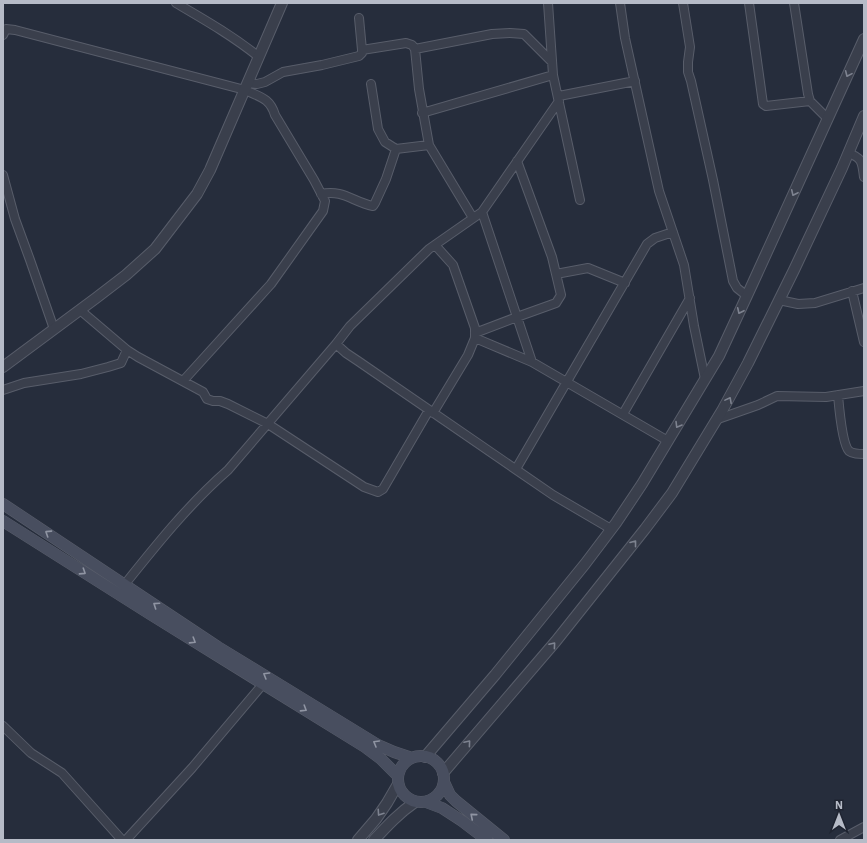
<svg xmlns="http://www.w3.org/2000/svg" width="867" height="843" font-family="'IBM Plex Sans',sans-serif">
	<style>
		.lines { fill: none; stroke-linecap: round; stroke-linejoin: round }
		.minor-casing { stroke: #585d6a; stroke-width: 10 }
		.tertiary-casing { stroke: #585d6a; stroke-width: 12 }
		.secondary-casing { stroke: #585d6a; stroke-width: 12 }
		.minor { stroke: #3a3f4c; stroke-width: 8 }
		.tertiary { stroke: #3a3f4c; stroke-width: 10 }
		.secondary { stroke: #484e5f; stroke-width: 11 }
		.oneway { stroke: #7e8390 }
		.oneway2 { stroke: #9095a3 }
	</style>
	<rect width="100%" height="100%" fill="#262d3c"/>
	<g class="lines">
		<g class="minor-casing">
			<path id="minor" d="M176,3c29,17 57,33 83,54
				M548,3l5,72 27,125
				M620,3l5,35 34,153 25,74 10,61 11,53
				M683,3l7,44 -2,15v10l3,9 22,99 20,101 4,7 10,8
				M749,3l14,101 3,2 44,-5
				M794,3l14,91 2,7 18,18
				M3,35l3,-6 9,1 230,60c15,7 25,8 30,25l39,65 11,21 -2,10 -52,73 -88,97
				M415,49l77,-15 18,-1 14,1 28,28
				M248,83l9,1 8,-2 18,-10 39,-7 37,-9 3,-3v-3l-3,-32
				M371,84l7,45 7,13 11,7
				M559,96l76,-15
				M422,113l131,-38
				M429,145l44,73
				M848,153c15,5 14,10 16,24
				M3,175l12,44 15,41 24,69
				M321,194c22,-5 32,8 52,12l2,-3 11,-24 10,-30 33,-4 -10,-56 -4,-40 -3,-4 -6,-2 -44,7
				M482,212l50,150
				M556,274l32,-6 37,15
				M852,291l12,51
				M779,300l19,4 17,-1 49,-15
				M80,310l47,40 11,7 65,35 4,7 6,2h7l8,3 40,20 96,63 14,5 5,-3 46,-79
				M475,333l42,-16 39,-14 5,-8 -9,-38 -35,-96
				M475,338l57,24 136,79
				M336,344l10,9 12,8 195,134 58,34
				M3,390l21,-7 57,-9 27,-7 13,-4 6,-13
				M838,395c1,11 4,49 11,56 4,3 9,3 15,3
				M433,413l35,-58 7,-17v-10l-22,-63 -18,-20
				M623,414l67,-116
				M718,419l40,-14 19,-9 49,1 38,-6
				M516,469l131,-225 8,-6 18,-6
				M125,584c32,-40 64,-80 103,-114l108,-126 14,-18 79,-77 53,-37 77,-111
				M3,726l28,27 31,20 60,67
				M126,840l66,-72 71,-84
				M840,840l24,-13"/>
		</g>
		<g class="tertiary-casing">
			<path id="tertiary" d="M3,367l93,-69 30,-23 29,-26 42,-55 13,-24 72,-167
				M425,757l70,-82 90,-111 31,-41 26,-39 77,-128 32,-69 113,-248
				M443,773l113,-132 89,-112 27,-36 51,-84 25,-46 46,-93 48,-102 22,-52
				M358,840l18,-21 11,-16 11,-19
				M374,840c13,-14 25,-27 41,-38"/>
		</g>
		<g class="secondary-casing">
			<path id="secondary" d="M3,504l215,143 160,98 16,7 18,6
				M3,521l147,93 215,133 16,12 17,17
				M398 779a23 23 0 1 1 46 0a23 23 0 1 1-46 0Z
				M444,782l6,13 6,6 48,39
				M426,802l16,6 20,13 25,19"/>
		</g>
		<use href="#minor" class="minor"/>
		<use href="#tertiary" class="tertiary"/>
		<use href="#secondary" class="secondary"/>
	</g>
	<defs><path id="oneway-chevron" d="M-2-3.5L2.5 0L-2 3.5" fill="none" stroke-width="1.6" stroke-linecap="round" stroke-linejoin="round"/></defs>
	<g class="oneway">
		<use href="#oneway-chevron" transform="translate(848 74) rotate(114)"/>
		<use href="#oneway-chevron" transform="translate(794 193) rotate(115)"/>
		<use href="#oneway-chevron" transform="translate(740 311) rotate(115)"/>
		<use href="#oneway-chevron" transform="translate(729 400) rotate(-62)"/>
		<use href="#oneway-chevron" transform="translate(678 425) rotate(121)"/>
		<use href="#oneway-chevron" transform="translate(634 543) rotate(-52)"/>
		<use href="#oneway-chevron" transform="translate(553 645) rotate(-50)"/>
		<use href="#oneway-chevron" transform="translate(468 743) rotate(-50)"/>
		<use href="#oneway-chevron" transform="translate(380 813) rotate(124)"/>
	</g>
	<g class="oneway2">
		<use href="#oneway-chevron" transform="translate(48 533) rotate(-147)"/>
		<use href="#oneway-chevron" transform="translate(83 572) rotate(33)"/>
		<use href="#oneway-chevron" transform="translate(156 605) rotate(-146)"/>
		<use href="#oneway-chevron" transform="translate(193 641) rotate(32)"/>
		<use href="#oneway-chevron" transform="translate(266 675) rotate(-149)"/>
		<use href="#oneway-chevron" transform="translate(304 709) rotate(32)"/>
		<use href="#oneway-chevron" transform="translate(376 743) rotate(-150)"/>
		<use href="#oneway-chevron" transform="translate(473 816) rotate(-140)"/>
	</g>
	<rect width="867" height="843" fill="none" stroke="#b6bbc7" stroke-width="8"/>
	<g transform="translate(839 815)" stroke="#1f2431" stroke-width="3" paint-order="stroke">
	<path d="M0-3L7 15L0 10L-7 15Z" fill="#b6bbc7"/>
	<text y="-6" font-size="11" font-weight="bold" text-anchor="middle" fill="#b6bbc7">N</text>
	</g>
</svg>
